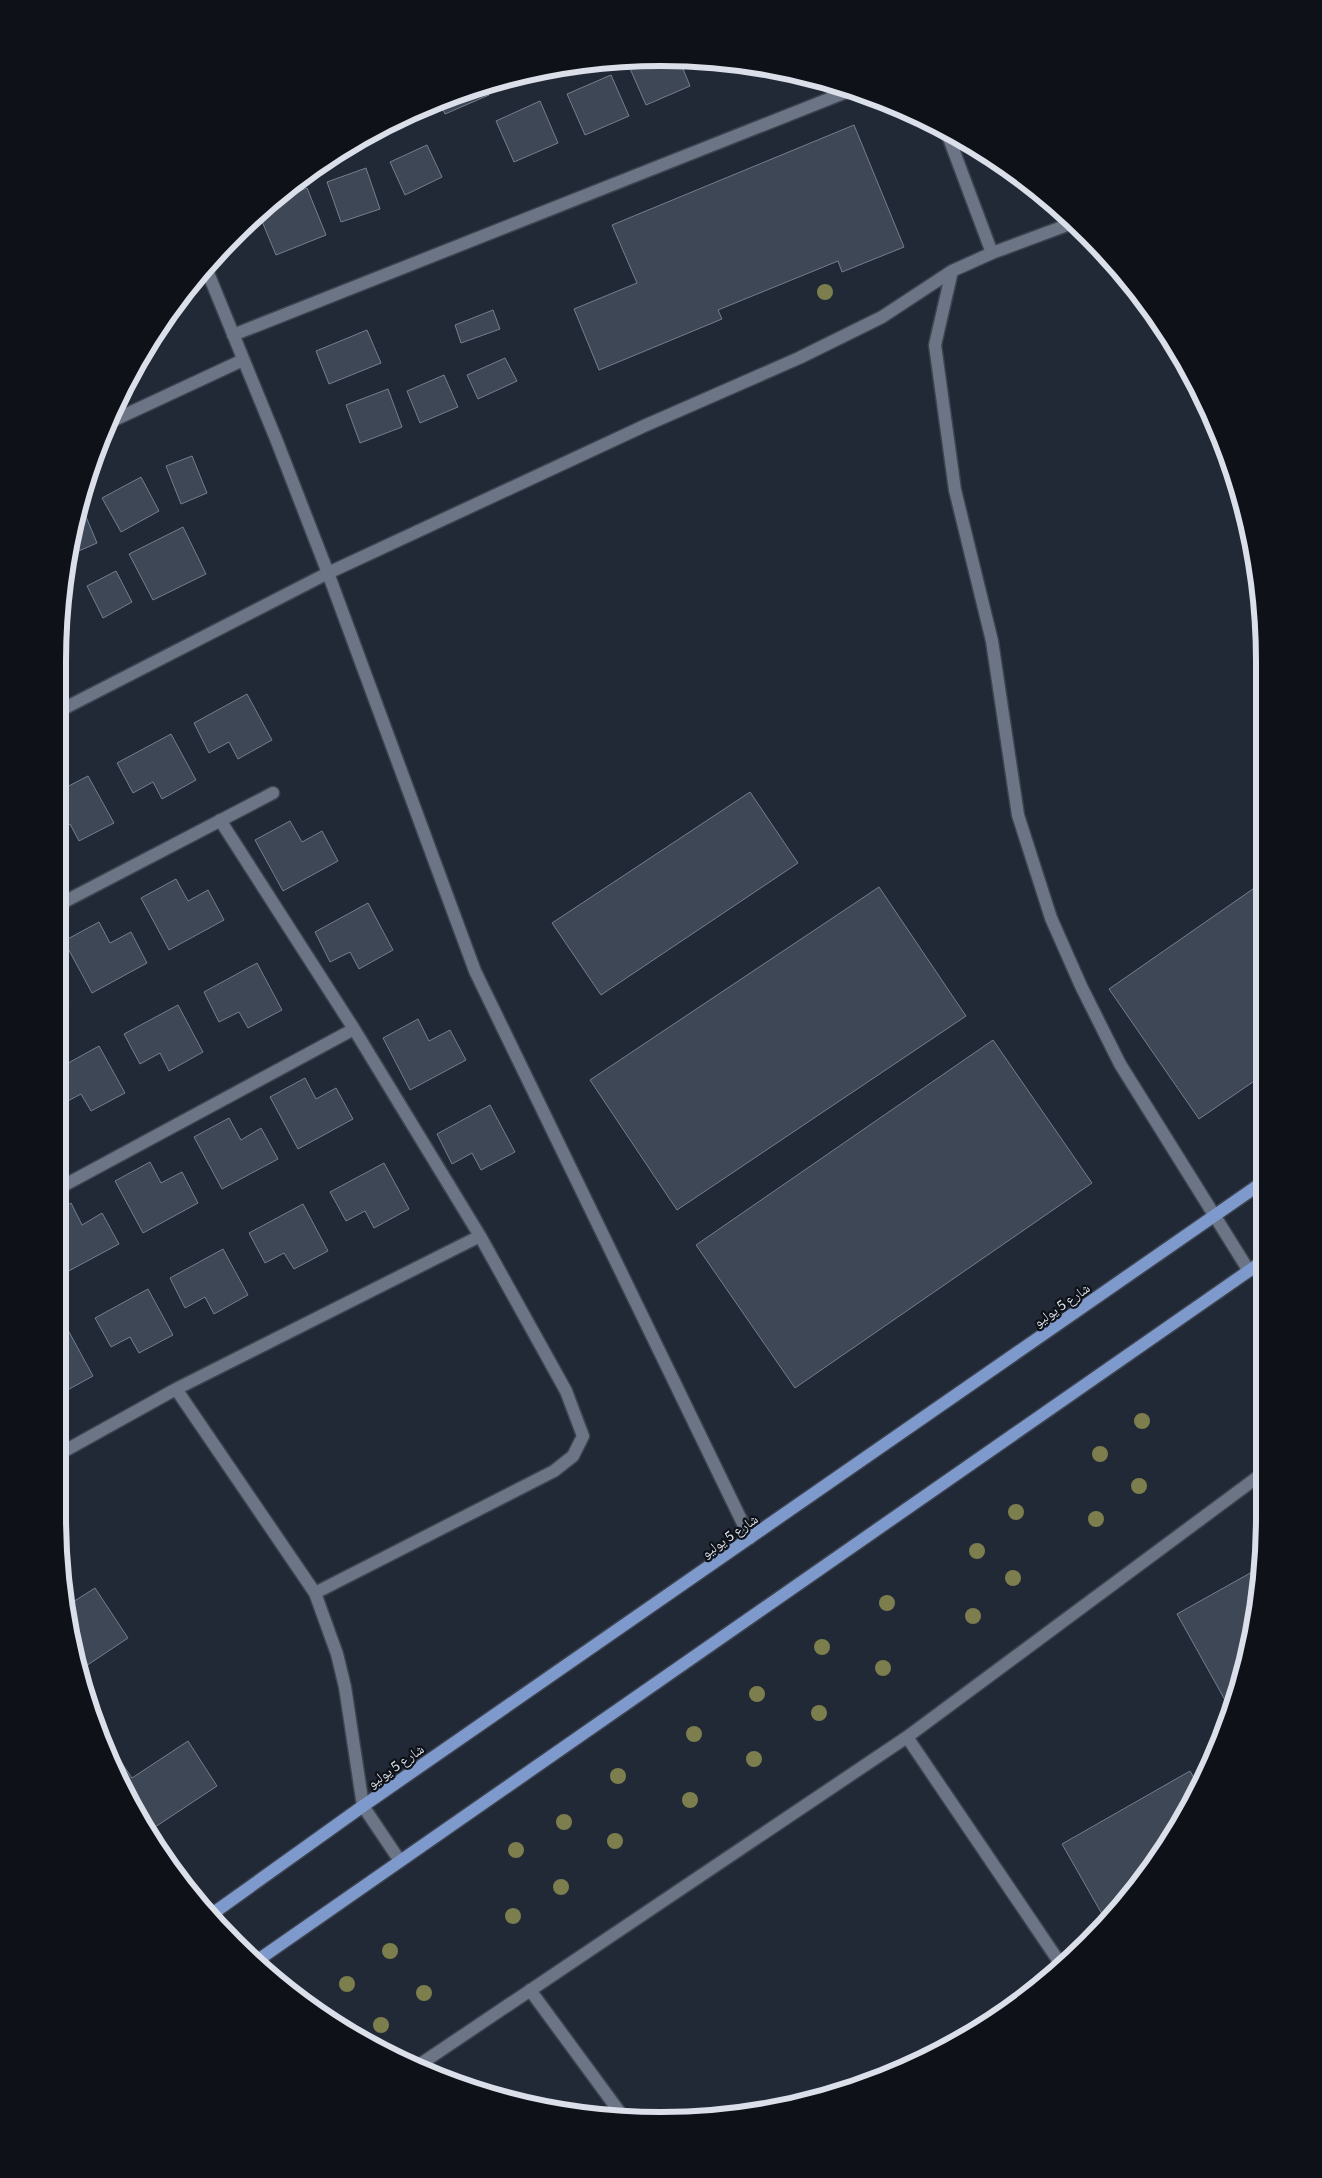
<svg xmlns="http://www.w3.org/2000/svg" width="1322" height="2178" font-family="Literata,'Noto Naskh Arabic',serif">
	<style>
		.building { fill: #3e4756; stroke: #747e8f }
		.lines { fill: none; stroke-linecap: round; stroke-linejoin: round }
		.minor-casing { stroke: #3d434f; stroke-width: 15 }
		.major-casing { stroke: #3d434f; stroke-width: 15 }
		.minor { stroke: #6c7586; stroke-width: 12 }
		.major { stroke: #7e9acd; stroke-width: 12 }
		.tree { fill: #7c7e4d }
		.labels { text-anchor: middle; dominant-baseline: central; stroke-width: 4.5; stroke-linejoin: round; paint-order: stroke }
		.street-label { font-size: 14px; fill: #dadfe9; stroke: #0e1218 }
		.rim { fill: none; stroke: #dadfe9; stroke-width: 6 }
	</style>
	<rect width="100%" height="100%" fill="#212937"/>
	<path class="building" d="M661,58l18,1 11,27 -44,19 -18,-41 9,-4z
		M703,62l14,1 -11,5z
		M611,75l18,41 -44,19 -18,-41z
		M485,87l4,8 -44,19 -6,-13z
		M540,101l18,42 -44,19 -18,-41z
		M854,125l50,122 -62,25 -4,-11 -120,49 4,9 -123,51 -25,-61 63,-26 -25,-58z
		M427,145l15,32 -37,18 -15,-33z
		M366,168l14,41 -39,13 -14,-40z
		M307,188l19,47 -50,20 -17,-41 15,-12z
		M493,310l7,19 -39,14 -6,-18z
		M367,330l14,33 -52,21 -13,-33z
		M505,358l12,23 -39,18 -11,-24z
		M444,375l14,32 -38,16 -13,-32z
		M388,389l14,38 -42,16 -14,-38z
		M192,456l15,37 -26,11 -15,-38z
		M141,477l18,34 -38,21 -19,-34z
		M82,507l15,36 -25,11z
		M183,527l23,47 -53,26 -24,-46z
		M116,571l16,31 -29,16 -16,-32z
		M63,602l4,12 -7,4z
		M247,694l25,46 -34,19 -9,-17 -20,11 -15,-30z
		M171,734l25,46 -34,19 -9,-17 -20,11 -16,-30z
		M88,776l26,47 -35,18 -9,-17 -10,6 -1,-39z
		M750,792l48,71 -197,132 -49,-72z
		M290,821l12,21 20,-11 16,30 -55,30 -28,-51z
		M176,879l12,22 20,-11 16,30 -55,30 -28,-52z
		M1263,882v193l-64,44 -90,-130z
		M879,887l87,129 -289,194 -87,-130z
		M368,903l25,47 -34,19 -9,-17 -20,10 -15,-30z
		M99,922l11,21 21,-11 16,31 -55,30 -28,-52z
		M257,963l25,47 -34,18 -9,-16 -20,10 -15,-30z
		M60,986l9,16 -9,5z
		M178,1005l25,47 -34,19 -9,-18 -20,11 -16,-30z
		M418,1019l11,22 21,-11 16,30 -56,30 -27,-52z
		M993,1040l99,143 -297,205 -99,-143z
		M99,1046l26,47 -34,18 -10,-17 -19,10 -1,-37z
		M305,1078l11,21 20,-11 17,31 -55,30 -28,-52z
		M490,1105l25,47 -34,18 -9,-17 -20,11 -15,-30z
		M229,1118l12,22 20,-12 17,31 -56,30 -28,-52z
		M150,1162l11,21 21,-11 16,31 -55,30 -28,-52z
		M384,1163l25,46 -35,19 -9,-17 -19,10 -16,-29z
		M71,1203l11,22 20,-12 17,31 -56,30 -2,-3v-62z
		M303,1204l25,47 -34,18 -10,-16 -19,10 -16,-30z
		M223,1249l25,46 -34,19 -9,-17 -20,11 -15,-30z
		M148,1289l25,46 -34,18 -9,-16 -19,10 -16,-29z
		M68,1330l25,46 -31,17v-60z
		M1261,1567l-25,127 -11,6 -48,-86z
		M95,1588l33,50 -48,32 -15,-63z
		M94,1722l38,56 56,-37 29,45 -68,45 -29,-47z
		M1190,1771l7,12 -34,70 -57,68 -44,-77z"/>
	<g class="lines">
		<g class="minor-casing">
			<path id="minor" d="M947,133l45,120 -40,18 -17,74 20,145 37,151 26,174 33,103 30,68 39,78 129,207
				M992,253l78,-29
				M206,268l70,171 52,134 147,398 275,567
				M233,335l616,-244
				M112,421l131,-61
				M59,711l269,-138 316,-147 155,-68 83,-41 70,-46
				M220,820l134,209 126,207 86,155 17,45 -10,20 -19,15 -239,122
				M60,904l213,-111
				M61,1187l293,-158
				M176,1389l139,204 22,61 8,33 18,119 37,55
				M62,1450l6,-1 108,-60 304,-153
				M907,1737l155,229
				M530,1990l94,128
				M416,2067l491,-330 356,-264"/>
		</g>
		<g class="major-casing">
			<path id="major" d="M212,1914l151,-108 900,-624
				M258,1960l1005,-699"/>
		</g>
		<use href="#minor" class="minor"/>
		<use href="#major" class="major"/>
	</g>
	<g class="tree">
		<circle cx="825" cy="292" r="8"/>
		<circle cx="1142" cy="1421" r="8"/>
		<circle cx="1100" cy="1454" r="8"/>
		<circle cx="1139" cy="1486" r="8"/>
		<circle cx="1016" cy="1512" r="8"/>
		<circle cx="1096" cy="1519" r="8"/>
		<circle cx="977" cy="1551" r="8"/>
		<circle cx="1013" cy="1578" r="8"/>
		<circle cx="887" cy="1603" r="8"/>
		<circle cx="973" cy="1616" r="8"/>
		<circle cx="822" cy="1647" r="8"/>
		<circle cx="883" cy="1668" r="8"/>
		<circle cx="757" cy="1694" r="8"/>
		<circle cx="819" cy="1713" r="8"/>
		<circle cx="694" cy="1734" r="8"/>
		<circle cx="754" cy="1759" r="8"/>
		<circle cx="618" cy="1776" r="8"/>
		<circle cx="690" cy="1800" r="8"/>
		<circle cx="564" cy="1822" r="8"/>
		<circle cx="615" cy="1841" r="8"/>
		<circle cx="516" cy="1850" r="8"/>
		<circle cx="561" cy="1887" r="8"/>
		<circle cx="513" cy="1916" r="8"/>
		<circle cx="390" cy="1951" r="8"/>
		<circle cx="347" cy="1984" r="8"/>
		<circle cx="424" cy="1993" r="8"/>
		<circle cx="381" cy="2025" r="8"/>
	</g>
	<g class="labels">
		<g class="street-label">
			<text transform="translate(1061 1304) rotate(-35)">شارع 5 يوليو</text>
			<text transform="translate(729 1535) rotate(-35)">شارع 5 يوليو</text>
			<text transform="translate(395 1765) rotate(-35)">شارع 5 يوليو</text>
		</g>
	</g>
	<path d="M0 0H1322V2178H0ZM661 66H661A595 595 0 0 1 1256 661V1517A595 595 0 0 1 661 2112H661A595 595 0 0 1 66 1517V661A595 595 0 0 1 661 66Z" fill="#0e1218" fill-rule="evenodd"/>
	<path class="rim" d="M661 66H661A595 595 0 0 1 1256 661V1517A595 595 0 0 1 661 2112H661A595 595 0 0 1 66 1517V661A595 595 0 0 1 661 66Z"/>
</svg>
